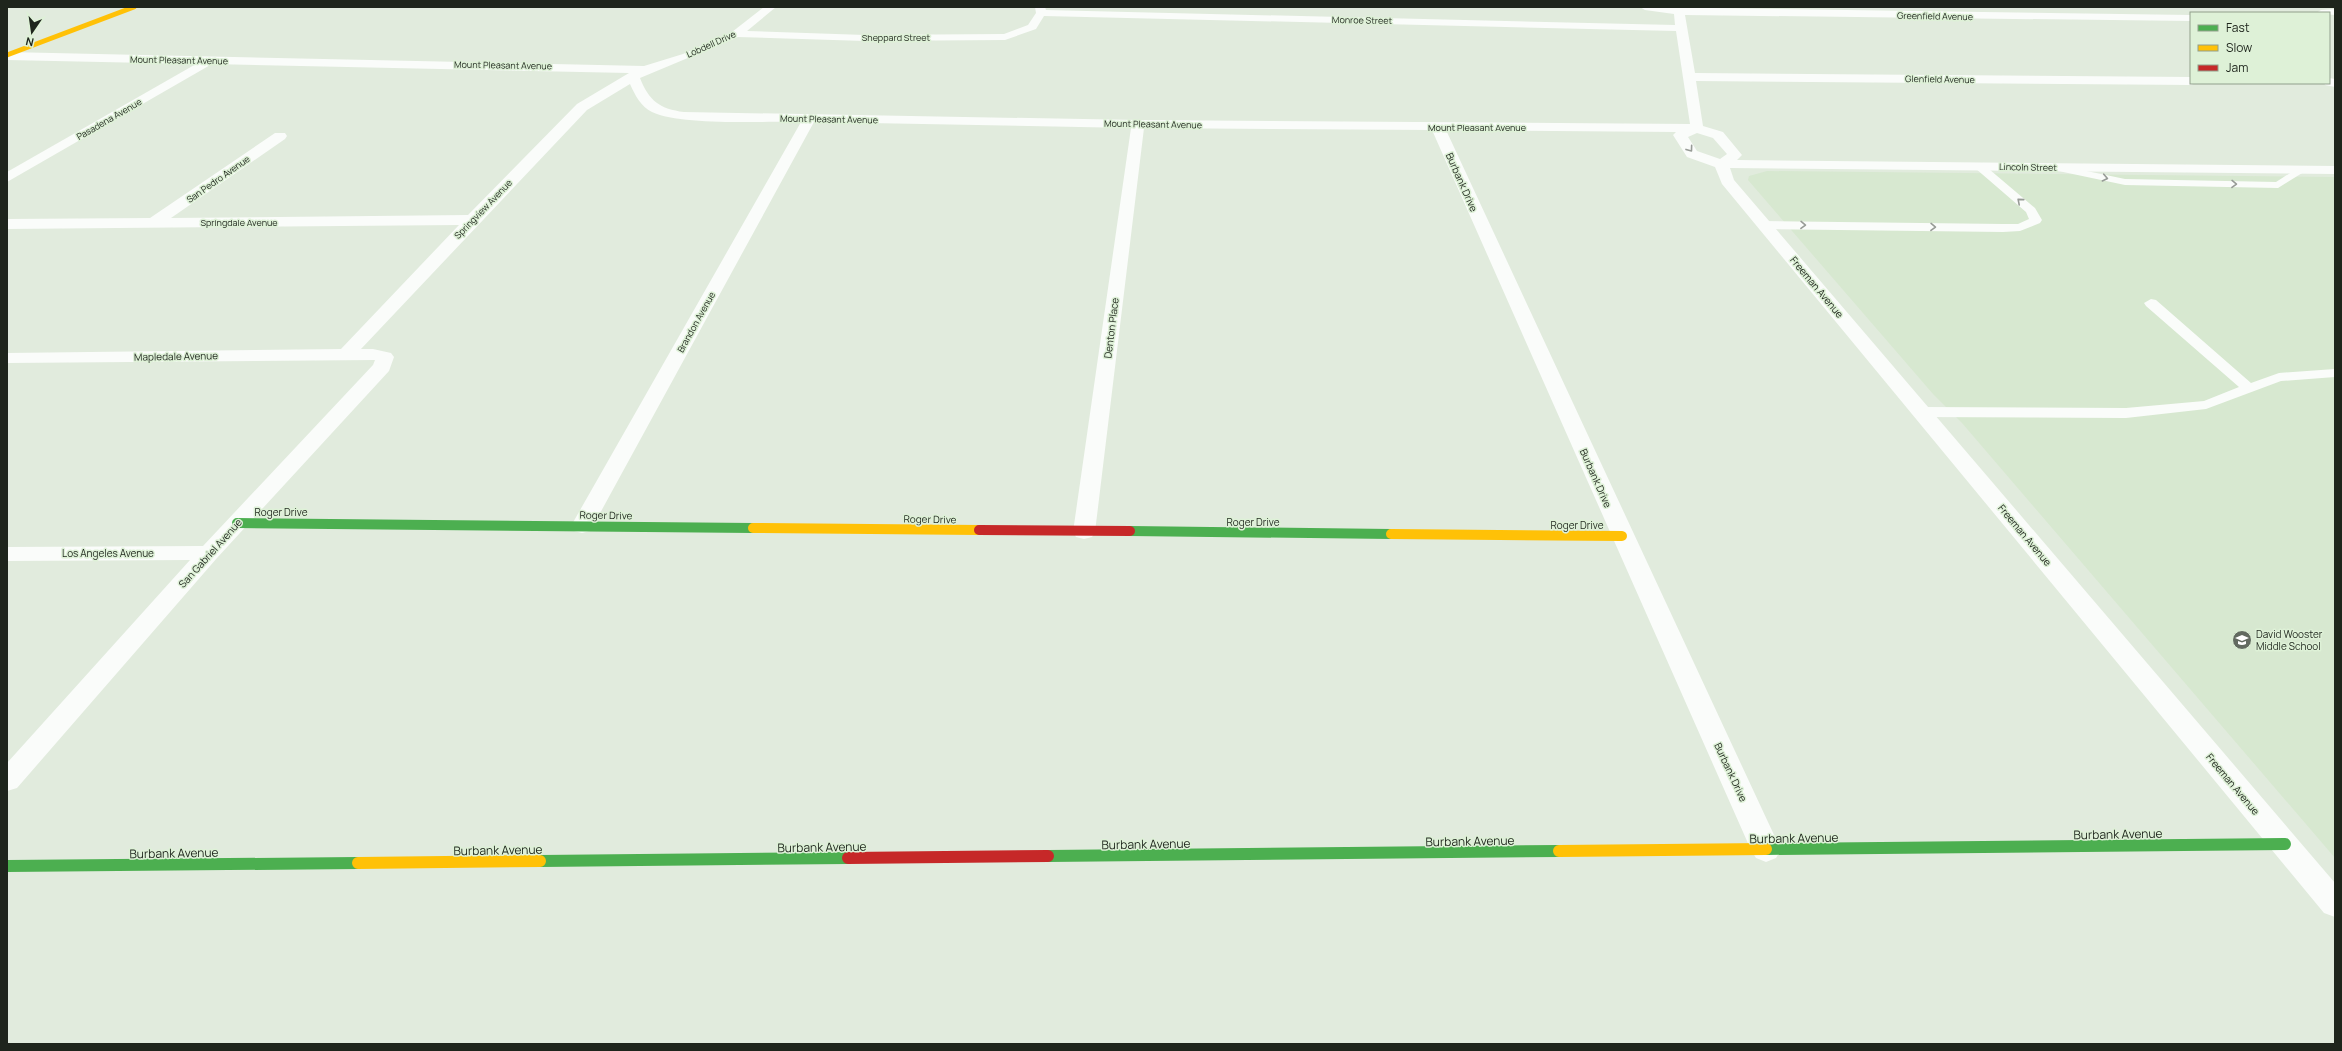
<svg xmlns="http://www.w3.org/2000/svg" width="2342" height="1051" font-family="Manrope,sans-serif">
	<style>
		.built { fill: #d7e8d0 }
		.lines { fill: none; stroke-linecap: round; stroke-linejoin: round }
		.lane { fill: #fafcfa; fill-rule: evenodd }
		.street { fill: #fafcfa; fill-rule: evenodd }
		.fast-far1 { stroke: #4caf50; stroke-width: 10 }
		.fast { stroke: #4caf50; stroke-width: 12 }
		.slow-far2 { stroke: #ffc107; stroke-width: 5 }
		.slow-far1 { stroke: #ffc107; stroke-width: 10 }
		.slow { stroke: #ffc107; stroke-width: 12 }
		.jam-far1 { stroke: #c62828; stroke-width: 10 }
		.jam { stroke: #c62828; stroke-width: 12 }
		.oneway { stroke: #979b96 }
		.labels { text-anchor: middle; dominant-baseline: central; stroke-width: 3; stroke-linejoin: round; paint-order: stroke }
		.far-street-label { font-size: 9px; fill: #1e251c; stroke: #def1d7 }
		.street-label { font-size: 10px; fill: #1e251c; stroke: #def1d7 }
		.poi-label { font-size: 10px; fill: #1e251c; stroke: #def1d7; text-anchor: start }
		.near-street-label { font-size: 12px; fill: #1e251c; stroke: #def1d7 }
	</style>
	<rect width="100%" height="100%" fill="#e1ebdd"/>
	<path class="built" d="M1767,171l568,6v681l-373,-435 -29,-29 -185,-214 1,-4z"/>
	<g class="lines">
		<path class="lane" d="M1979,163l4,1 52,44 7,12 -2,3 -20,8 -17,1 -239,-3 -6,-4 6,-4 239,3h15l11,-5 -3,-7 -51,-44v-4z
			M2053,164l72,15 151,3 22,-14h8l1,2 -29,18 -153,-3 -76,-16 -1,-2z
			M2151,299l5,1 95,83 28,-10 56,-4v8l-54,4 -75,28 -80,9 -205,-1 -8,-5 8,-5 205,1 78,-7 35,-14 -93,-81 -2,-3z"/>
		<path class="street" d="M764,7h12l-29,24 118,4 139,-1 24,-9 8,-12 -1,-6h10l1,3 629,15 -1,-11 -29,-4 -5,-3 551,8v6l-506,-6 10,58 496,4v6h5l-5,2 -495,-4 7,45 20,6 19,23 -5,5 598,6v8l-605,-6 4,12 601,703v34l-11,-4 -602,-729 -7,-17 -28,-10 -14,-22 3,-3 -230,-2 335,720 -5,8 -10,4 -10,-4 -5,-8 -319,-720 -288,-2 -49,404 -3,5 -8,2 -8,-2 -3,-5 58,-404 -317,-6 -221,404 -3,5 -8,2 -8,-2 -3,-5 230,-404c-35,-1 -120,4 -149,-10 -11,-5 -17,-17 -22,-28l-43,26 -226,239h12l18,4 3,4 -5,14 -172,187 -200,230 -10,3v-28l183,-203 -183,1v-14l196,-1 170,-181 2,-5 -368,3v-10l334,-4 118,-124 -452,4v-10l143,-1 125,-85h10l2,3 -2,3 -114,79 297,-3 109,-111 52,-31 -417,-9 -205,118v-10l189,-108 -189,-4v-8l637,14 39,-12 49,-22zM1044,16l632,15 14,93 -552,-4 -454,-8c-24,-3 -35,-11 -44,-34l98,-41 127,4 140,-1 31,-11zM1697,133l16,5 14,16 -7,5 -23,-8 -9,-14z
			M2335,9v6l-19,-2 5,-3z
			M2329,78l6,1v8l-10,-2 -1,-2h5z"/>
		<path class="fast-far1" d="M237,523l516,5
			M1130,531l261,3"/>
		<path class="fast" d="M1766,849l519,-5
			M1048,856l511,-5
			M540,861l308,-3
			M7,866l351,-3"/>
		<path class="slow-far2" d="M7,55l127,-48"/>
		<path class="slow-far1" d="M753,528l226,2
			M1391,534l231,2"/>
		<path class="slow" d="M1559,851l207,-2
			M358,863l182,-2"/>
		<path class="jam-far1" d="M979,530l151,1"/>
		<path class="jam" d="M848,858l200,-2"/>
	</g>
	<defs><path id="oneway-chevron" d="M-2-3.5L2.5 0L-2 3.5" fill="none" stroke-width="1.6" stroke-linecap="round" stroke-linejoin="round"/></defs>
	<g class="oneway">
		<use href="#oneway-chevron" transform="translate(1690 149) rotate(54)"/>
		<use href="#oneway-chevron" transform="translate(2105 178) rotate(12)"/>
		<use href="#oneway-chevron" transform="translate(2234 184) rotate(1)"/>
		<use href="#oneway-chevron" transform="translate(2020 201) rotate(-139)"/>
		<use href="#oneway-chevron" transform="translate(1803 225) rotate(1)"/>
		<use href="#oneway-chevron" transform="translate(1933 227) rotate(1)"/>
	</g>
	<defs>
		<g id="school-disc" transform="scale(1)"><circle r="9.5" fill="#626a60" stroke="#def1d7"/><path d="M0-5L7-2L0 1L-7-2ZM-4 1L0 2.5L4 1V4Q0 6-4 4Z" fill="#fff"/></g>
	</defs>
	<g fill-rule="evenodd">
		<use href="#school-disc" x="2242" y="640"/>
	</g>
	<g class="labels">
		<g class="far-street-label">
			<text transform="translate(1935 16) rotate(1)">Greenfield Avenue</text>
			<text transform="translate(1362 20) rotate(1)">Monroe Street</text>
			<text x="896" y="37">Sheppard Street</text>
			<text transform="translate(711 44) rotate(-24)">Lobdell Drive</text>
			<text transform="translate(179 60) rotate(1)">Mount Pleasant Avenue</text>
			<text transform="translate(503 65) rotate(1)">Mount Pleasant Avenue</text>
			<text transform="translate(1940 79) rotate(1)">Glenfield Avenue</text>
			<text transform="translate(109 119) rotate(-30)">Pasadena Avenue</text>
			<text transform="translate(829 119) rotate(1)">Mount Pleasant Avenue</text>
			<text transform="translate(1153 124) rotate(1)">Mount Pleasant Avenue</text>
			<text x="1477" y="127">Mount Pleasant Avenue</text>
			<text transform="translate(2028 167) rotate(1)">Lincoln Street</text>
			<text transform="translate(218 179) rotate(-35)">San Pedro Avenue</text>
			<text transform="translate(483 209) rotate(-46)">Springview Avenue</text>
			<text x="239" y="222">Springdale Avenue</text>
			<text transform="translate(696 322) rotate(-61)">Brandon Avenue</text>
		</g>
		<g class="street-label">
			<text transform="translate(1462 182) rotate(66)">Burbank Drive</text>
			<text transform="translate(1817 287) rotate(50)">Freeman Avenue</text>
			<text transform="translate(1111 328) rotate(-83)">Denton Place</text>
			<text transform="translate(176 356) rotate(-1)">Mapledale Avenue</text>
			<text transform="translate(1596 478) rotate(66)">Burbank Drive</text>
			<text x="281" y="512">Roger Drive</text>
			<text transform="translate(606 515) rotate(1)">Roger Drive</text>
			<text transform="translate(930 519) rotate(1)">Roger Drive</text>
			<text x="1253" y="522">Roger Drive</text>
			<text x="1577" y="525">Roger Drive</text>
			<text transform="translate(2025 535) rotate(50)">Freeman Avenue</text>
			<text x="108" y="553">Los Angeles Avenue</text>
			<text transform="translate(210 553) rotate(-48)">San Gabriel Avenue</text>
			<text transform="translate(1731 772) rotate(65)">Burbank Drive</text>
			<text transform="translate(2233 784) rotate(50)">Freeman Avenue</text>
		</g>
		<g class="poi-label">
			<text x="2256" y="634">David Wooster<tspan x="2256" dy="12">Middle School</tspan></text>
		</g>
		<g class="near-street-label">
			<text transform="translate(2118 834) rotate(-1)">Burbank Avenue</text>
			<text transform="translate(1794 838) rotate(-1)">Burbank Avenue</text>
			<text transform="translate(1470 841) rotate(-1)">Burbank Avenue</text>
			<text transform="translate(1146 844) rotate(-1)">Burbank Avenue</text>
			<text transform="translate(822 847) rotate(-1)">Burbank Avenue</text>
			<text transform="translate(498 850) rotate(-1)">Burbank Avenue</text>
			<text transform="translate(174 853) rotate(-1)">Burbank Avenue</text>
		</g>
	</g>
	<rect width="2342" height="1051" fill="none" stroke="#1e251c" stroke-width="16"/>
	<rect x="2190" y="12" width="140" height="72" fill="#def1d7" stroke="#919f8c"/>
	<rect x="2198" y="25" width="20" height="6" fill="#4caf50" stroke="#919f8c"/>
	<text x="2226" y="32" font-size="12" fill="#1e251c">Fast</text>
	<rect x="2198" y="45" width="20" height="6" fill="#ffc107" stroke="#919f8c"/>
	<text x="2226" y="52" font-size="12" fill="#1e251c">Slow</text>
	<rect x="2198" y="65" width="20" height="6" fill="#c62828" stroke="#919f8c"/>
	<text x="2226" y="72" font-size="12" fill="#1e251c">Jam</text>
	<g transform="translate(32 32) rotate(193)" stroke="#def1d7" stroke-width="3" paint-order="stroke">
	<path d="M0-3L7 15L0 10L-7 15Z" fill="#1e251c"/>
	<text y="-6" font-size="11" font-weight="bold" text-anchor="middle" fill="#1e251c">N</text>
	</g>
</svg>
